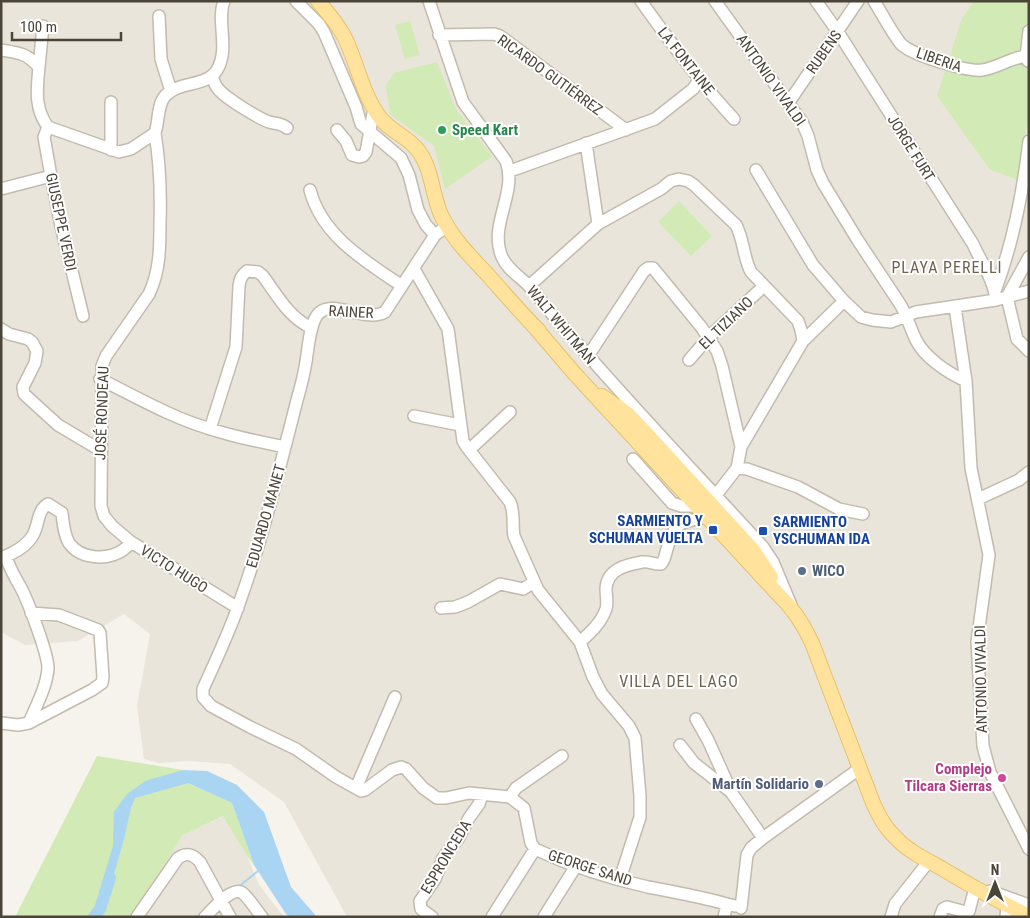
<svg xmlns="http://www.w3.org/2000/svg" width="1030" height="918" font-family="'Roboto Condensed',sans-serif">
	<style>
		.residential { fill: #eae5da }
		.green { fill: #d2eab5 }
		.water { fill: #a9d4f2 }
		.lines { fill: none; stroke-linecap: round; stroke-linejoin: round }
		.stream { stroke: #a9d4f2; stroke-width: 2 }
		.river { stroke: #a9d4f2; stroke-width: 12 }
		.minor-casing { stroke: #c2bbae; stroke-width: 14 }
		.major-casing { stroke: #e6c16a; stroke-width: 16 }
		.minor { stroke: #fff; stroke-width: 11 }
		.major { stroke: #ffe39c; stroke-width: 14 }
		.leisure-dot { fill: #2e9e5b; stroke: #fff; stroke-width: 2 }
		.transit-dot { fill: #1a4fb4; stroke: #fff; stroke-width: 2 }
		.service-dot { fill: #5c6f8a; stroke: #fff; stroke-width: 2 }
		.hotel-dot { fill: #d1479c; stroke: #fff; stroke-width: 2 }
		.labels { text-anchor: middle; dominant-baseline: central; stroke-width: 4; stroke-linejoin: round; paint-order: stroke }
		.street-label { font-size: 15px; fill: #4b4439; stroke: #fff }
		.leisure-label { font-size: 15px; font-weight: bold; fill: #27864d; stroke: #fff; text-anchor: start }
		.transit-label { font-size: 15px; font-weight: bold; fill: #164399; stroke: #fff; text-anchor: end }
		.service-label { font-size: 15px; font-weight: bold; fill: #4e5e75; stroke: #fff; text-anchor: start }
		.hotel-label { font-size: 15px; font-weight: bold; fill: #b23c85; stroke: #fff; text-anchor: end }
		.neighbourhood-label { font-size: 16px; letter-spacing: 1px; fill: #6e6250; stroke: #fff }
	</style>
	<rect width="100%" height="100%" fill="#f6f3ec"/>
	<path class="residential" d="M1,1h973l-12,17 14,132 14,20 28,10 11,-66v803h-682l-63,-115 -54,-38 -42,-3 -29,2 -15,-4 -7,-53 13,-72 -26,-20 -46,27 -53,4 -24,-13z
		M224,816l23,40 12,29 25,32h-151l49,-81z"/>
	<path class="green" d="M974,1h55v113l-11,66 -28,-10 -53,-74 25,-78z
		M410,21l10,34 -15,4 -10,-34z
		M437,62l19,47 36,47 -47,33 -11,-43 -44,-32 -4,-28 8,-13z
		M679,201l33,35 -21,20 -33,-34z
		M97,756l86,14 5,13 44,20 22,62 -7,-9 -24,-40 -41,20 -49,81h-118z"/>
	<path class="water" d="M183,770l24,1 30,14 27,27 27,75 26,30h-26l-5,-3 -32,-49 -22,-62 -44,-20 -53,15 -4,10 -7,31 -16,56 -9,-3 14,-46 1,-34 13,-18 18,-13z"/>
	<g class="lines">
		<path class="stream" d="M237,888l21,-17"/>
		<path class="river" d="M94,917l6,-8 10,-31"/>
		<g class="minor-casing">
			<path id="minor" d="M296,1l23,23 5,8 32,75 5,17 40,34 8,17 9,35 8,15 9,10
				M429,1l34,101 43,59c12,32 -18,64 -4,96 5,12 17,19 26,28 7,7 13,15 19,23 69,82 144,160 216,239l10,15 18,43
				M641,1c29,41 59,82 93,118
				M715,1l87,121 6,14 9,34 6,13 34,56 43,65c7,11 10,24 16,36 9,18 32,33 50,41
				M816,1l22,31 135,212c8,18 21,36 23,56
				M874,1c9,14 17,31 27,43 11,11 66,28 81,26 15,-2 28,-12 44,-14
				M159,16l2,43 10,32
				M439,35l55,-1 6,2 126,94
				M1,50c19,3 25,3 38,17 -2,22 -5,41 9,60l71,25 12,-3 24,-16c4,-11 2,-28 10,-37 13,-15 42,-9 52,-26 13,-22 -1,-49 7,-69
				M1028,61l-2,-5 3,-25
				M39,67l4,-41
				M212,76c2,6 3,10 7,14 8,9 39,28 50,32 7,2 12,1 18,6
				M111,102v48
				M789,102l69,-101
				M48,127l-4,10 7,39 10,50 22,90
				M337,130l9,11 6,14 7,2 4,-1 3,-4 8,-44
				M155,133c5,31 6,58 5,89 0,25 0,49 -11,72l-43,62 -4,10 -1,140 3,10 8,10 19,16 107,66
				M586,143l12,81
				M756,170l57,95 31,36 17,16 11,3 19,2 25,-10 80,-12 33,-9
				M510,171l145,-52 38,-30 7,-10
				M1,189l50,-13
				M310,190c12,46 55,71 92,96
				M447,226l-12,9 -50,77c-19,11 -52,-13 -66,1 -10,9 -11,41 -14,54 -2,13 -6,25 -9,37 -17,66 -33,133 -56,197 -10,30 -24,59 -37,88v8l8,9 39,21 46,22 40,28 25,14 4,-1 27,-20 9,-3 5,2 17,19 14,10h9l23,-5 41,4 14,11 7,35 4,6c34,16 76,30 113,38 27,5 53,10 79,17
				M1029,257l-22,40 10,42 12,12
				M414,269l34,60 15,112 3,5 44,56c5,11 2,23 4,34l24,54 42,52 13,35 9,17 27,32 6,12 5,58v21l-20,62
				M529,286l69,-62 63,-35 10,-8 8,-2 9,2 6,4 42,40c8,15 7,32 15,47l47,49 3,9 2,11
				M995,291c18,-48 28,-99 34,-150
				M955,307l11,74 5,87 18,87 -12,87 6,104 7,26 39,77
				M1,329l8,5 19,5 4,3 5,9 -2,12 -12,24 1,7 34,31 42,25
				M588,356l56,-85 4,-3h5l49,60 15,23 5,15 19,81
				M689,360l20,-23 55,-51
				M100,379c22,11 44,23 66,33 38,18 79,27 119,35
				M414,416l46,9
				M210,429l26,-82 3,-61c1,-7 2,-10 8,-15l11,1 5,4c14,19 26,42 49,52
				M469,450l41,-38
				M633,459l39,44 9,3h16
				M737,468l10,1 51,18 41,22 24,5
				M978,499l41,-19 10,-8
				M710,500l6,-5 21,-27 4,-21 62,-106 41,-40
				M6,556c3,12 9,21 15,32 7,13 27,66 27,80 -1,18 -12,38 -19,55
				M1,558c11,-4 26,-12 32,-23 6,-10 4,-25 15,-31l14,9c1,10 2,22 7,30 11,16 38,18 54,7 3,-2 6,-5 8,-8
				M441,608l14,-1 13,-5 32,-18 23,5 11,-7
				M580,642c11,-10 21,-19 26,-33 2,-6 0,-13 0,-20 1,-20 20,-24 36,-27 8,-1 12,3 19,2 4,-4 4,-9 6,-15 7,-28 14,-27 40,-32
				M696,719l12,21 22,49
				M1,723l17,2 11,-2 63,-33 10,-7 1,-6 -3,-44 -2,-3 -39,-15 -28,-2
				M680,745l14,18 37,29 32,46
				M356,788l39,-91
				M510,797l6,-9 46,-32
				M990,891l39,14
				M741,908l6,-53 4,-7 12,-10 96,-69
				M137,917l41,-59c9,-6 15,-4 22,4l30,55
				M205,917c7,-7 25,-29 36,-25 6,3 16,19 21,25
				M432,917l-11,-8 -1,-8 15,-22 8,-21 15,-19 11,-21 10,-14 3,-9
				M492,917l43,-68
				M544,917l32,-51
				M724,917l3,-13 8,2
				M891,917l4,-13 34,-43
				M940,917l3,-8 4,-2 19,5 3,-1 6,-23
				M1006,917l1,-12"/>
		</g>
		<g class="major-casing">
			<path id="major" d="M318,1c10,12 20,23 27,37 12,25 17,54 33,77 10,16 32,22 42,38 13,19 12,44 22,64 11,22 29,40 45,57 17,19 34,39 52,57
				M533,325l41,48 203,220c16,15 26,30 35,50l61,160c6,13 12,25 23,35 12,13 29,21 45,30 28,17 57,33 88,48
				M602,396l26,18 17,18 108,118 18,27"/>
		</g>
		<use href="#minor" class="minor"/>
		<use href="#major" class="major"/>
	</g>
	<circle class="leisure-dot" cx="442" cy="130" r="5"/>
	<g class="transit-dot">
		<rect x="708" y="525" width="10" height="10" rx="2.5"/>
		<rect x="758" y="526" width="10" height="10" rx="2.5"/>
	</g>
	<g class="service-dot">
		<circle cx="802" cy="571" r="5"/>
		<circle cx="819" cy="784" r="5"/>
	</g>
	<circle class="hotel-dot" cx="1002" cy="778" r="5"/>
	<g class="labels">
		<g class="street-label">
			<text transform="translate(824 52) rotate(-55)">RUBENS</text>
			<text transform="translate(939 60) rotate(19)">LIBERIA</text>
			<text transform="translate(686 61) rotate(52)">LA FONTAINE</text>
			<text transform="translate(550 75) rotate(36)">RICARDO GUTIÉRREZ</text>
			<text transform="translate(771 80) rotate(55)">ANTONIO VIVALDI</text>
			<text transform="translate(911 148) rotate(58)">JORGE FURT</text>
			<text transform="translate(61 222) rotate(78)">GIUSEPPE VERDI</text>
			<text transform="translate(351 312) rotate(3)">RAINER</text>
			<text transform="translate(726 323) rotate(-44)">EL TIZIANO</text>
			<text transform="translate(561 325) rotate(50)">WALT WHITMAN</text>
			<text transform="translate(102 413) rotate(-88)">JOSÉ RONDEAU</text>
			<text transform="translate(266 516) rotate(-74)">EDUARDO MANET</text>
			<text transform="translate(174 569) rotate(32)">VICTO HUGO</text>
			<text transform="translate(981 679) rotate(-91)">ANTONIO VIVALDI</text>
			<text transform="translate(446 857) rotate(-59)">ESPRONCEDA</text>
			<text transform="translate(590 868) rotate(18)">GEORGE SAND</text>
		</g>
		<g class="leisure-label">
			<text x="452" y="130">Speed Kart</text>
		</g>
		<g class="transit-label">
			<text x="703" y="521">SARMIENTO Y<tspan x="703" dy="17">SCHUMAN VUELTA</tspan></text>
			<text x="773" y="522" text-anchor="start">SARMIENTO<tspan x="773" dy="17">YSCHUMAN IDA</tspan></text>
		</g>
		<g class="service-label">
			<text x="812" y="571">WICO</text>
			<text x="809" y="784" text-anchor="end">Martín Solidario</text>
		</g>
		<g class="hotel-label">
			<text x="992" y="769">Complejo<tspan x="992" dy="17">Tilcara Sierras</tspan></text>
		</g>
		<g class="neighbourhood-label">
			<text x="947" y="267">PLAYA PERELLI</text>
			<text x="679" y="681">VILLA DEL LAGO</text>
		</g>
	</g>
	<rect width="1030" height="918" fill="none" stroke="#4b4439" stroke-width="5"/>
	<g transform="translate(995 883)" stroke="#ffffff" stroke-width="4" paint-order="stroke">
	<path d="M0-4L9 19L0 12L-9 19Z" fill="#4b4439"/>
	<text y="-8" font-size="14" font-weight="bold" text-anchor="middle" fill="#4b4439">N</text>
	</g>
	<path d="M12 32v8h109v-8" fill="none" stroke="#4b4439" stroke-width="2.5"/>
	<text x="20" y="32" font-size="15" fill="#4b4439" stroke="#ffffff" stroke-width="4" paint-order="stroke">100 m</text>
</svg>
